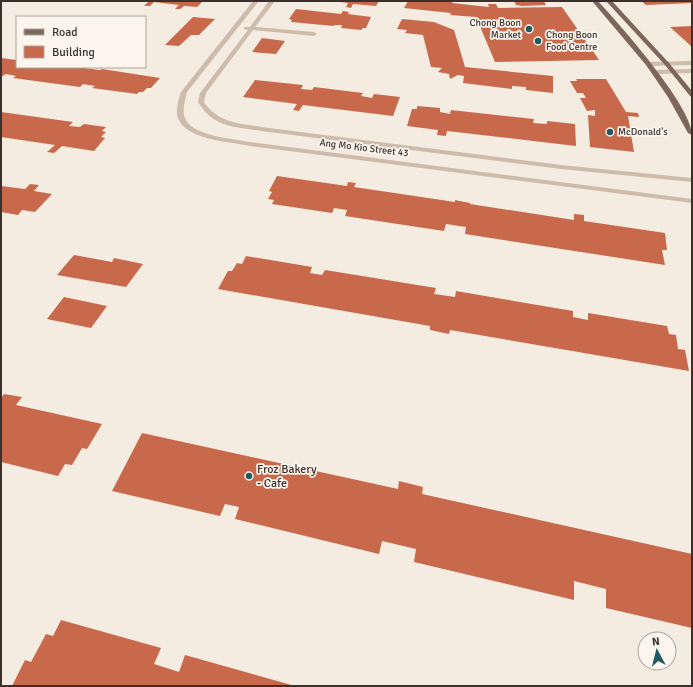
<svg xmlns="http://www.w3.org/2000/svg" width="693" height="687" font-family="Signika,sans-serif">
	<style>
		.building { fill: #c8694b }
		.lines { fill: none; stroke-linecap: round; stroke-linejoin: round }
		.minor { fill: #cdbbac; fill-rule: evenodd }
		.major { fill: #7d675c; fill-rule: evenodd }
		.poi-dot { fill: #1f5a5e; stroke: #fbf5ee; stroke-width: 1.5 }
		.labels { text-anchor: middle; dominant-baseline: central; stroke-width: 3.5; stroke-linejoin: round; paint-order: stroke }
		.far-poi-label { font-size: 10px; fill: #3b302b; stroke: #fbf5ee; text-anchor: start }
		.far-street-label { font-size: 10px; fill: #3b302b; stroke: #fbf5ee }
		.poi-label { font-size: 12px; fill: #3b302b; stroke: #fbf5ee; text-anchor: start }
	</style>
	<rect width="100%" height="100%" fill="#f4ebe1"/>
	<path class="building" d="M149,1h54l-6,6 -13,-1 -4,3h-5l4,-4 -25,-3 -4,4h-6z
		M333,1h46l-3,5 -23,-2 -2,4 -5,-1 2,-4z
		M408,1h45l-1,2 37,4 -1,-3h8l2,4 64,-1 37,53 -104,2 -19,-45 -26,-2 1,-2 -47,-5z
		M514,1h30l2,4 -24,1 -6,-1z
		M641,1h51v2l-46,2z
		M296,9l45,5 2,-3 6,1 -1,2 23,3 -5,11h-3l-2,2 -20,-2 1,-3h-8v1l-43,-4 1,-2 -3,-1z
		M193,17l22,2 -16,16h-8l-12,11 -14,-1z
		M402,19l32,3 20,8 11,37 88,9v17l-27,-3v-3l-14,-1v3l-49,-6 1,-7 -6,-1 -8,4 -1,-5 -11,-2 4,-4 -11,-1 -8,-32 -18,-2 2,-3 -10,-1z
		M692,26v21l-22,-20z
		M262,38l23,3 -9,13 -24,-2z
		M1,58l16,2v7h58l25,3 2,-1 58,9 -9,10h-4l-4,4h-4l-2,2 -45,-6 3,-2 -12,-2 -3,3 -67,-9 3,-2 -10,-2 -5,3z
		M576,79h30l20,33 12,1 1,4 -11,-1 6,36 -44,-5 -2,-32 7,1v-6l-8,1 -7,-13h6l-3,-5h-6l-7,-12h7z
		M255,80l48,5 -2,4 11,1 2,-3 49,6 -2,3 11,2 2,-4 26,3 -7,19 -90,-11 -4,6 -6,-1 4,-6 -54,-7z
		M417,106l23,2v4l10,2 1,-4 83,9 -1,4 14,1v-3l28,3 1,22 -129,-15 -1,5 -9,-1 1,-5 -31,-4 5,-17h5z
		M1,112l72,10 -4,4 11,1 4,-3 22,3 -4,4 4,1 -5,5 4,1 -11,13 -32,-5 -8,7 -7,-1 8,-7 -54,-8z
		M277,176l70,10 1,-4 8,1 -2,4 101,15v-2l15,3v1l104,16v-6l10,1v6l81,12 2,17h-5l3,15 -200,-31 1,-7 -20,-3 -2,7 -99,-15 2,-6 -13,-2 -2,5 -60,-9 2,-4 -6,-1 4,-7 -3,-1z
		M30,184l9,1 -5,6 18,3 -17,18 -13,-2 -4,5 -17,-3v-26l24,3z
		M74,255l38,7 2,-4 29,6 -17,23 -69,-12z
		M246,256l66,11 -2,6 12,2 3,-5 111,18 -2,6 21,3 1,-6 117,20v6l15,3v-7l79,13 2,8 7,1 2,14 7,1 4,21 -239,-41 -1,4 -19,-4v-4l-212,-37 10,-18h4l5,-8 5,1z
		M64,297l43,9 -16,22 -44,-9z
		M4,394l18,3 -6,8 86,19 -15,25 -5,-1 -10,17 -7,-1 -7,12 -57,-14v-64z
		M142,433l256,56 1,-8 24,6 -1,7 270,60v74l-86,-20v-19l-32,-8v19l-160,-38 2,-13 -34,-8 -3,13 -144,-35 4,-12 -14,-3 -5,12 -108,-25z
		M61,620l100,28 -7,16 25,8 6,-17 110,31h-283l13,-26 6,2 15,-28 7,2z"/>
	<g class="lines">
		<path class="minor" d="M253,1h6l-72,91c-2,9 -6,20 -1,28 8,16 48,19 64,22l442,57v4l-442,-57c-19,-4 -59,-6 -70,-24 -6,-8 -2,-21 1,-30z
			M269,1h6l-20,26 59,5 3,2 -3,2 -61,-6 -47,63 -2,9c14,21 34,21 57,25l300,38 131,13v4l-131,-13 -300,-38c-28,-5 -47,-3 -63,-29l2,-9 48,-63 -4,-1v-2h6z
			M692,61v4l-42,1 -3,-2 3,-2z
			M692,69v4l-36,1 -3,-2 3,-2z"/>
		<path class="major" d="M592,1h6c22,24 94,105 94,134l-4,-2 -20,-36 -22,-32z
			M606,1h6l57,62 23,28v6l-2,-1 -25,-31z"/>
	</g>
	<g class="poi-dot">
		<circle cx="529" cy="29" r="4"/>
		<circle cx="538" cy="41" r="4"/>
		<circle cx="610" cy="132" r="4"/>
		<circle cx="249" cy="476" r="4"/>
	</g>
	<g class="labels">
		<g class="far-poi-label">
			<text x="521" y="23" text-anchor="end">Chong Boon<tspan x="521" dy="12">Market</tspan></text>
			<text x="546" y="35">Chong Boon<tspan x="546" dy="12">Food Centre</tspan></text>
			<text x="618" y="132">McDonald's</text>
		</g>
		<g class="far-street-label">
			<text transform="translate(364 148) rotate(7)">Ang Mo Kio Street 43</text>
		</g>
		<g class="poi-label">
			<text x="257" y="469">Froz Bakery<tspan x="257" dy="14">- Cafe</tspan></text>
		</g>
	</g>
	<rect width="693" height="687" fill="none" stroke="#3b302b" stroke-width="4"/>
	<rect x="16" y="16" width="130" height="52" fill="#fbf5ee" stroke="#aea6a0"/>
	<rect x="24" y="29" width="20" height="6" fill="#7d675c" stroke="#aea6a0"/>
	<text x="52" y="36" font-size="12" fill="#3b302b">Road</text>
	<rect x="24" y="46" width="20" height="12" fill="#c8694b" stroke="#aea6a0"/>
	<text x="52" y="56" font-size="12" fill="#3b302b">Building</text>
	<g transform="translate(657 651) rotate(353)"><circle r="19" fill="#fbf5ee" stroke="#aea6a0"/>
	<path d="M0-3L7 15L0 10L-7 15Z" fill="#1f5a5e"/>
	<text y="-6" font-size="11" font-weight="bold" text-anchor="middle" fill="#3b302b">N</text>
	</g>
</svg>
